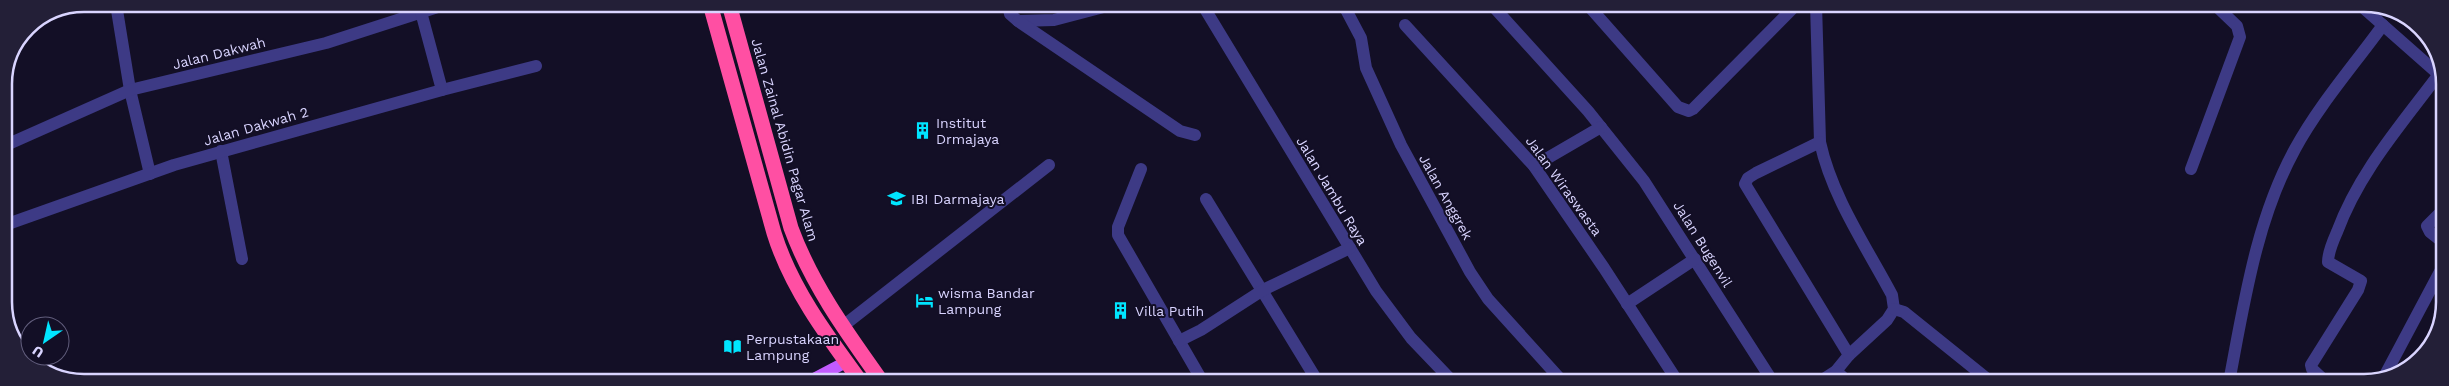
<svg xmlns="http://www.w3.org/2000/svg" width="2449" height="386" viewBox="0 0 2449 386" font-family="'Work Sans',sans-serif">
  <rect width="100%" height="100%" fill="#130f26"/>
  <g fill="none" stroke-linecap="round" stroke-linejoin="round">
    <g stroke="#3d3a85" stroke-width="12">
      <polyline points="116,4 130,90 150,174"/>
      <polyline points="1008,4 1010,14 1018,21 1054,20 1115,4"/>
      <polyline points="1202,4 1376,291 1411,338 1453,382"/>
      <polyline points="1343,4 1361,38 1366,68 1401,145 1470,272 1488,299 1563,382"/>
      <polyline points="1491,4 1588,111 1644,181 1773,382"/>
      <polyline points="1587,4 1678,107 1689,111 1693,109 1797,4"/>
      <path d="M 1816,4 L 1820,142 C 1832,197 1866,246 1892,295 L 1894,309 L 1887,320 L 1849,355 L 1836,371 L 1819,382"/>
      <polyline points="2359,4 2444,79"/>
      <polyline points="1018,21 1180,131 1195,135"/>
      <polyline points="1405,25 1534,166 1604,268 1678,382"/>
      <polyline points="442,90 536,66"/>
      <polyline points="1820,142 1756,173 1748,178 1745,184 1849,355"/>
      <polyline points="4,146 130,90 326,43 447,4"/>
      <polyline points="221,151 242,259"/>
      <polyline points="1534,166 1601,127"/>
      <polyline points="1141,169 1118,227 1118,235 1203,382"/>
      <polyline points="2191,169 2240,37 2237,26 2214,4"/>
      <polyline points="1206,199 1318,382"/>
      <polyline points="2444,209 2427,226 2430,232 2444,243"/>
      <polyline points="5,225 174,165 442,90 421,12"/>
      <polyline points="1627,304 1695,259"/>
      <polyline points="1894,309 1904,312 1991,382"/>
      <polyline points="843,326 1049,165"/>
      <polyline points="1179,341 1201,330 1263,290 1350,248"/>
      <polyline points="1836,371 1848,382"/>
      <polyline points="2385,375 2444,264"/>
      <path d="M 2229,382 C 2244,304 2256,220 2295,149 C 2319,105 2354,65 2383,25"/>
      <path d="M 2326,382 L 2312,369 L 2311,365 L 2358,290 L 2361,281 L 2328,262 C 2328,252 2333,241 2337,232 C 2359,172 2401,125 2439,74"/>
    </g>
    <polyline stroke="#c25bff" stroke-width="12" points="808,382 846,362"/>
    <g stroke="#ff4fa3" stroke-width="15">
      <path d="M 710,4 L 774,233 C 791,288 827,336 861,382"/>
      <path d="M 729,4 L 791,228 C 812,285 847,333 882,382"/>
    </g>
  </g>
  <defs>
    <symbol id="building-bare" viewBox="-9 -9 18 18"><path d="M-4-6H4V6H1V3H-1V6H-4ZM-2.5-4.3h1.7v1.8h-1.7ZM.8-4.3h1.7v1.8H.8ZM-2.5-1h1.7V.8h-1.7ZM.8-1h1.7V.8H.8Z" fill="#00e5ff" stroke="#130f26" stroke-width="2.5" paint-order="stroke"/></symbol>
    <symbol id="university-bare" viewBox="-9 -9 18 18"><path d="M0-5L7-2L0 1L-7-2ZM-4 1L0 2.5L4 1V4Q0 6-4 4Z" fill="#00e5ff" stroke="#130f26" stroke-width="2.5" paint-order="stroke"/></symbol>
    <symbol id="hotel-bare" viewBox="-9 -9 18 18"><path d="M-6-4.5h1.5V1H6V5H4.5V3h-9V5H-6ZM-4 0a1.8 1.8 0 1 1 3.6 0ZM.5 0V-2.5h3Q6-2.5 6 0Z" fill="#00e5ff" stroke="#130f26" stroke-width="2.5" paint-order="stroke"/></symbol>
    <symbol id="library-bare" viewBox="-9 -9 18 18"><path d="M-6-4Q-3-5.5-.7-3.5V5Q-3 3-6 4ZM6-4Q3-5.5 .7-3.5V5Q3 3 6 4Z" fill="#00e5ff" stroke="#130f26" stroke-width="2.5" paint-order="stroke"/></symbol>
  </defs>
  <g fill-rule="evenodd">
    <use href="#building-bare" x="910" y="118" width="25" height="25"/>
    <use href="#university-bare" x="884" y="186" width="25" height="25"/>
    <use href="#hotel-bare" x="912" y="288" width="25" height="25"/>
    <use href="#building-bare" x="1108" y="298" width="25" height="25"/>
    <use href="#library-bare" x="720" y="334" width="25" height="25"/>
  </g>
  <g text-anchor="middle" stroke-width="4" stroke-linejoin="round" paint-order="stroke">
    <g font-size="14" fill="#d9d4ff" stroke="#130f26">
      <text transform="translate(219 53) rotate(-14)" y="5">Jalan Dakwah</text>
      <text transform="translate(256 126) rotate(-16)" y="5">Jalan Dakwah 2</text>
      <text transform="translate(785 140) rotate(74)" y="5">Jalan Zainal Abidin Pagar Alam</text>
      <text transform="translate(1564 186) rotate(54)" y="5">Jalan Wiraswasta</text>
      <text transform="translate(1332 191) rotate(59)" y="5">Jalan Jambu Raya</text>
      <text transform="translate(1446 197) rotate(61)" y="5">Jalan Anggrek</text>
      <text transform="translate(1703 244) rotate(58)" y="5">Jalan Bugenvil</text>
    </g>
    <g font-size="14" fill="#d9d4ff" stroke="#130f26" text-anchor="start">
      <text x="936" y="128">Institut<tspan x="936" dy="16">Drmajaya</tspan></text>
      <text x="911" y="204">IBI Darmajaya</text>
      <text x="938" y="298">wisma Bandar<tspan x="938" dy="16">Lampung</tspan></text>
      <text x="1135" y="316">Villa Putih</text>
      <text x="746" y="344">Perpustakaan<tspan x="746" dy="16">Lampung</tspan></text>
    </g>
  </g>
  <path d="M0 0H2449V386H0ZM84 12H2364A72 72 0 0 1 2436 84V302A72 72 0 0 1 2364 374H84A72 72 0 0 1 12 302V84A72 72 0 0 1 84 12Z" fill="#231f37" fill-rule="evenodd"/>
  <path fill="none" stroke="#d9d4ff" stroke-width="2.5" d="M84 12H2364A72 72 0 0 1 2436 84V302A72 72 0 0 1 2364 374H84A72 72 0 0 1 12 302V84A72 72 0 0 1 84 12Z"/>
  <g transform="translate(45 341) rotate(214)"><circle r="24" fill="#130f26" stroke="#625e7d"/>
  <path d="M0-4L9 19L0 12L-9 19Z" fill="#00e5ff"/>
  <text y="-8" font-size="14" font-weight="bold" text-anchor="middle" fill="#d9d4ff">U</text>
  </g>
</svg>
